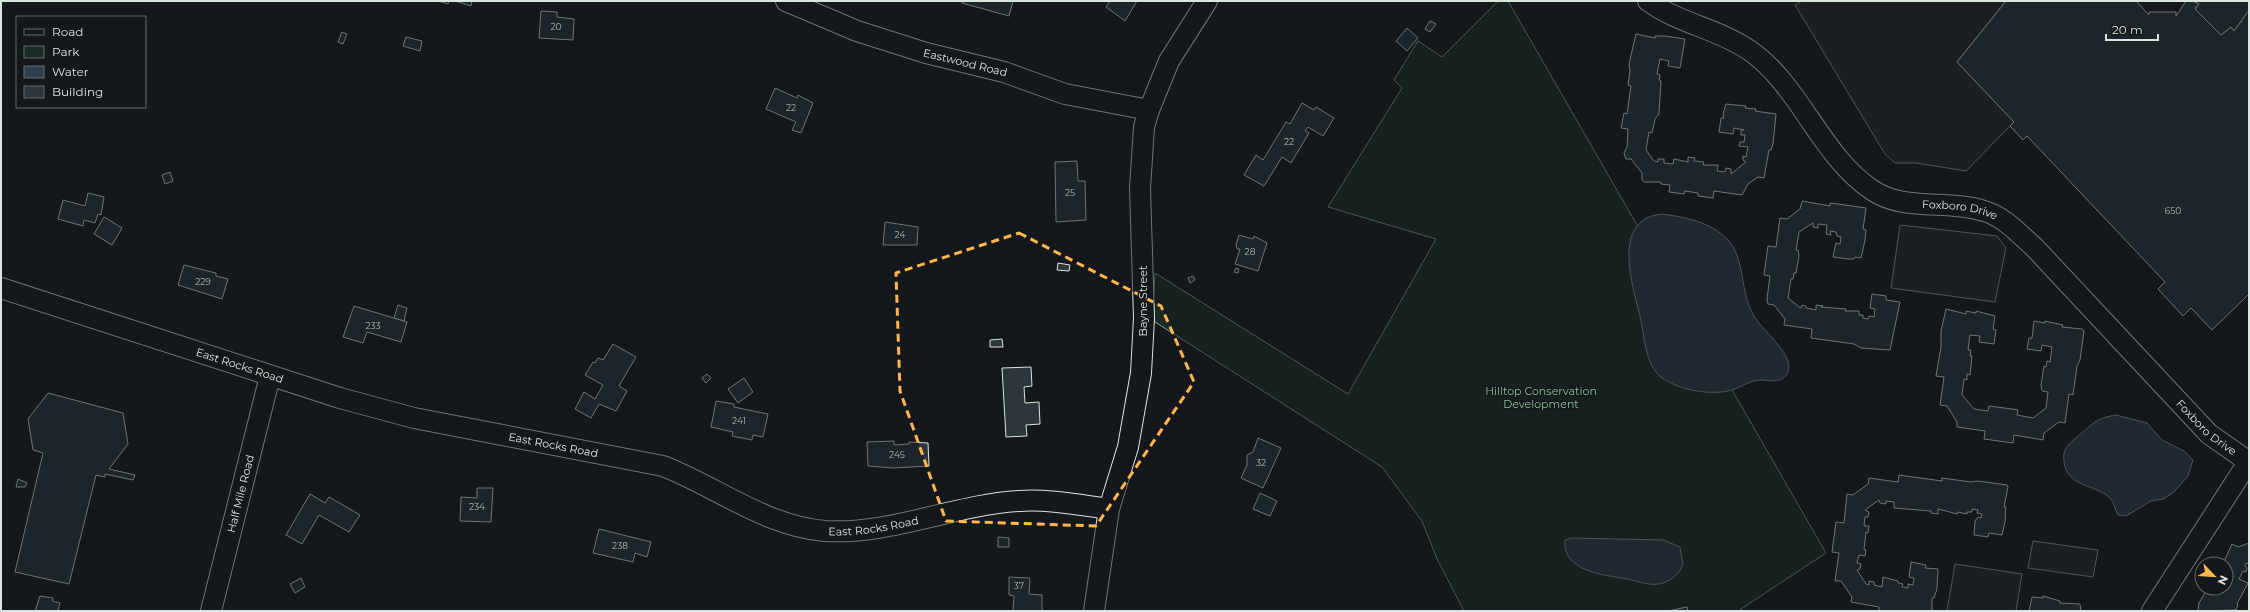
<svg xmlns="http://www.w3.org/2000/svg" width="2250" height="612" viewBox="0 0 2250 612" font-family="Montserrat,sans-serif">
  <rect width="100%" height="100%" fill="#14181c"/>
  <polygon fill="#1a2d24" stroke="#939e99" points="1498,1 1508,1 1826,553 1738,611 1464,611 1437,559 1422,521 1382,467 1152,320 1155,273 1348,394 1436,239 1328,207 1402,88 1394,80 1418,41 1442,57"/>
  <g fill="#24282b" stroke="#939e99">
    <polygon points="1802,1 2006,1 1957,62 2014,122 1966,171 1916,163 1895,163 1885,154 1795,5"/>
    <polygon points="1900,225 1997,236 2006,248 1995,302 1891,288"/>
    <polygon points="2033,541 2098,550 2093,577 2028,568"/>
    <polygon points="1955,564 2022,574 2016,611 1947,611"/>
  </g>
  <g fill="#2f3f4d" stroke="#939e99">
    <path d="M 1662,214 C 1685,217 1711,222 1728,240 C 1746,259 1739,295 1756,319 C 1764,332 1797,357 1787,374 C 1781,384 1769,380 1759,380 C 1748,381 1739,389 1728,391 C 1708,395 1678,390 1661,377 C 1645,363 1645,340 1641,321 C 1634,289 1609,219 1662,214 Z"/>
    <path d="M 2116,415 L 2147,423 L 2162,440 L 2184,451 L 2193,460 L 2188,476 L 2174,492 L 2163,499 L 2151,501 L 2126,516 L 2118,515 C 2115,510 2114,502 2110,498 C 2095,484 2067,487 2064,462 C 2062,449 2068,445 2077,437 C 2092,425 2095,418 2116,415 Z"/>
    <path d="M 1571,538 L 1663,540 L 1680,547 L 1683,564 C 1680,573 1672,580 1663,583 C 1651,587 1638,581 1627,579 C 1605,575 1562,572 1565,540 Z"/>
  </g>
  <g fill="#2c363c" stroke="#d8e6dc">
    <polygon points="438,1 449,1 448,4"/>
    <polygon points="455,1 472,1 471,6"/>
    <polygon points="962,1 1013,1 1009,16 962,3"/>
    <polygon points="1110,1 1137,1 1125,21 1106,7"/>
    <polygon points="2006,1 2136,1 2149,15 2149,12 2176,12 2176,16 2186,1 2193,1 2199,4 2195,9 2221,35 2231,27 2234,31 2249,10 2249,294 2212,330 2191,308 2183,316 2158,289 2165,282 2027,136 2023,140 2010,126 2014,122 1957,62"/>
    <polygon points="2193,1 2249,1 2249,10 2234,31 2231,27 2221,35 2195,9 2199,4"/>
    <polygon points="541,11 557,12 557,17 574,19 573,40 539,38"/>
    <polygon points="1430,21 1436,24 1430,32 1425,29"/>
    <polygon points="1407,28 1418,38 1407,51 1396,41"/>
    <polygon points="342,32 347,34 343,44 338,42"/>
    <polygon points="1636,34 1655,38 1655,36 1665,36 1685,39 1680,68 1668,66 1669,61 1660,59 1657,74 1660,75 1659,80 1661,81 1659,114 1655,119 1652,133 1649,132 1646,150 1654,161 1658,162 1658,159 1664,159 1664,163 1673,164 1674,159 1688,162 1688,157 1695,158 1694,161 1704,162 1703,165 1718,165 1717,171 1725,172 1726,168 1731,169 1731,174 1746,162 1743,160 1743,156 1746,157 1748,147 1739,146 1740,142 1744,142 1745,135 1741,135 1741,130 1744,130 1734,128 1733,134 1719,132 1721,118 1724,118 1723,114 1726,104 1746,106 1745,108 1756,109 1755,111 1776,114 1773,144 1771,150 1769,150 1764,178 1758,177 1748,184 1742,195 1714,191 1713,198 1698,196 1698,193 1685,191 1684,194 1669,192 1670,185 1661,184 1661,182 1644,182 1642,180 1642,173 1631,159 1626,159 1624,153 1627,147 1628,129 1621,128 1624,113 1627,114 1631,86 1628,85 1630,71 1629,64"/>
    <polygon points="406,37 422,41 420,51 403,46"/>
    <polygon points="775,88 797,98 798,95 813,103 801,133 792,130 796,122 766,109"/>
    <polygon points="1302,103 1314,110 1316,107 1334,118 1323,136 1308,127 1305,131 1309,133 1291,163 1282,157 1264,186 1244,175 1256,155 1263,160 1286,122 1290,124"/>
    <polygon points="1077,161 1078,181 1085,181 1086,220 1056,222 1055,162"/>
    <polygon points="170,172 173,181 165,184 162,175"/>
    <polygon points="88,193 104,197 101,215 98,214 95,223 84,220 83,226 58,219 63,200 85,206"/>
    <polygon points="1802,201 1830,206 1830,203 1838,204 1866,208 1863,229 1866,230 1865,240 1861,258 1855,257 1854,259 1848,259 1833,257 1836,243 1840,244 1841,237 1837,236 1836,232 1830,231 1831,235 1826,234 1827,225 1818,224 1818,228 1813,227 1813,223 1799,232 1796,250 1798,250 1799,256 1796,273 1794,273 1793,279 1791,279 1788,298 1799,307 1801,308 1802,305 1806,306 1806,308 1816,310 1816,305 1823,306 1821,307 1846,309 1845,311 1859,311 1859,315 1863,315 1863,318 1868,319 1869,316 1874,317 1875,309 1870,308 1872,294 1886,296 1886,300 1900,302 1890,350 1861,348 1854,344 1811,338 1812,329 1784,325 1785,319 1774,305 1768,304 1767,299 1770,276 1764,275 1768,246 1776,247 1780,218 1787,219 1800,209"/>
    <polygon points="104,217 122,228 112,245 94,234"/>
    <polygon points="885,222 918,227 917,245 883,245"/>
    <polygon points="1239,235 1253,239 1254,236 1267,243 1258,271 1235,264 1240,249 1237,249 1236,245"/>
    <polygon points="1058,263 1070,265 1069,271 1057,270"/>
    <polygon points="184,265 216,273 216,276 228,279 222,299 178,285"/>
    <polygon points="1236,268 1239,269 1238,273 1234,272"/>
    <polygon points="1193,276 1195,280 1190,283 1188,278"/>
    <polygon points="398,305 407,308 404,321 394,318"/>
    <polygon points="354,306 407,322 401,342 367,332 363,343 343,337"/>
    <polygon points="1946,309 1966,314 1966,311 1976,313 1976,311 1995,316 1993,329 1996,330 1994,344 1979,342 1980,336 1970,335 1968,350 1971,350 1970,356 1972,356 1970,375 1967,374 1967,380 1964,379 1962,395 1974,409 1988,411 1989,406 2012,409 2018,410 2017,415 2033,418 2046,408 2048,392 2042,391 2041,385 2044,366 2046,367 2047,361 2050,362 2052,347 2042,345 2041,351 2027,349 2029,338 2032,338 2034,321 2045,323 2045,321 2063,325 2062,327 2082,329 2084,331 2080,360 2077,366 2073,395 2069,394 2065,423 2059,422 2044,433 2043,440 2014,435 2013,443 1984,439 1985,431 1957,427 1957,422 1947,406 1940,405 1944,377 1936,376 1941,347 1941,331"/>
    <polygon points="1002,339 1003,347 990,347 990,340"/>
    <polygon points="613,344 636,357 619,386 627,391 616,411 599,404 591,418 575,409 584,392 595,399 603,385 585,375 593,362 595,363 598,358 603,360"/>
    <polygon points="1031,367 1032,386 1024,387 1025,403 1039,402 1040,424 1026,425 1027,436 1006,437 1002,368"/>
    <polygon points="707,374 711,378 706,383 702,378"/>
    <polygon points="744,378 753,392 738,403 728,389"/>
    <polygon points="48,393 123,413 128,444 109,469 135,475 133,480 105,474 105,477 96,475 69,584 15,572 43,453 33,450 28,419"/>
    <polygon points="716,401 734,404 734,407 768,414 763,437 753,435 752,440 732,436 733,432 711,427"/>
    <polygon points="1258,438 1281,448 1263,488 1241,478 1247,465 1247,455 1253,452"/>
    <polygon points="894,441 894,445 909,444 909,442 928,443 929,466 893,468 868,466 867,442"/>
    <polygon points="1899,475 1942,481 1942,478 1971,482 1978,481 2007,485 2008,487 2004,507 2006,507 2005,517 2006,517 2002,535 1989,533 1988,537 1974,535 1975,521 1978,517 1981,518 1982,514 1977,513 1978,510 1972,509 1972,512 1967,512 1967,514 1958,512 1957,514 1938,509 1938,514 1931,513 1931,511 1894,508 1894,502 1886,501 1886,504 1880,503 1879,500 1865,510 1869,512 1868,517 1865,517 1864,526 1869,526 1868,533 1866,532 1864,549 1866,550 1865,556 1859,555 1857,563 1861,564 1860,569 1857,570 1866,584 1869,585 1869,581 1874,582 1874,585 1882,587 1883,577 1898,581 1898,583 1903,584 1902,587 1908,588 1908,584 1913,585 1914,578 1909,577 1911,562 1926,565 1925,568 1938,569 1937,589 1934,598 1932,598 1932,611 1884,611 1879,610 1879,607 1851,602 1852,597 1841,581 1835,581 1839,553 1832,552 1836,522 1844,523 1847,494 1853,495 1868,484 1869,478 1898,482"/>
    <polygon points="18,479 27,483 25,487 16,487"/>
    <polygon points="477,488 493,488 491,522 460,521 461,497 477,498"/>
    <polygon points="1260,493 1277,501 1270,516 1253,509"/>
    <polygon points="310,494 325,503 329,497 360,515 349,532 319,515 302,544 286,535"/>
    <polygon points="599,529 651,542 647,557 635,553 633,562 593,553"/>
    <polygon points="998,537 1009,538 1009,547 998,547"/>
    <polygon points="2249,543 2249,563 2245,564 2245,566 2247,568 2246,572 2243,571 2239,579 2248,583 2237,604 2238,605 2236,610 2198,611 2199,603 2208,588 2226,588 2226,564 2223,564 2232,544 2238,547"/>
    <polygon points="1009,577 1030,578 1029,594 1042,595 1042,611 1013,611 1014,596 1009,595"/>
    <polygon points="301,578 305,587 295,593 290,584"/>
    <polygon points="40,596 53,598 52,601 60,603 58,610 61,611 35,611"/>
    <polygon points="2043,596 2060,601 2060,603 2080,604 2081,611 2029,611 2032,597 2043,598"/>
    <polygon points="1687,607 1688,611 1668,611"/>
  </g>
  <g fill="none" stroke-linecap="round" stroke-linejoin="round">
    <defs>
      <g id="minor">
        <path id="s1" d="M 786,1 L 857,31 L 926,53 L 1004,72 L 1065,94 L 1149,110"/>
        <path id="s2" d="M 1648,1 C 1678,23 1718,29 1749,50 C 1800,85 1820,155 1872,190 C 1904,212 1948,199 1984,211 C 2005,217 2020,235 2035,248 L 2209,434 L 2249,462"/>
        <path id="s3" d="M 1,288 L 340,398 L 414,418 L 663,466 C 717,487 765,526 825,531 C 891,535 953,505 1019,501 C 1049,499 1079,505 1109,509"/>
        <path id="s4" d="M 211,611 L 270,376"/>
        <polyline points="1094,611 1109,509 1128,447 1141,373 1144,318 1140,188 1144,127 1149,110 1169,61 1207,1"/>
        <polyline points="2152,611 2249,461"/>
      </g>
    </defs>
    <use href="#minor" stroke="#d8e6dc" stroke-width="22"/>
    <use href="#minor" stroke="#14181c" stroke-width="20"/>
  </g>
  <path d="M0 0H2250V612H0ZM 1019,233 L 1161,306 L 1194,382 L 1096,526 L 946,521 L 900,391 L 896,273 Z" fill="#14181c" fill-opacity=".55" fill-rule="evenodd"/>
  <path fill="none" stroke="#ffb74d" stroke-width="3" stroke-dasharray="8 5" stroke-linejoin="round" d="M 1019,233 L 1161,306 L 1194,382 L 1096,526 L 946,521 L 900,391 L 896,273 Z"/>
  <g text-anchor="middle" stroke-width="3" stroke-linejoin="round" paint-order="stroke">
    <g font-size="9" fill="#adbab4">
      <text x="556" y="30">20</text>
      <text x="791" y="111">22</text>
      <text x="1289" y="145">22</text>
      <text x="1070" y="196">25</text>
      <text x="2173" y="214">650</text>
      <text x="900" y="238">24</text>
      <text x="1250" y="255">28</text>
      <text x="203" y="285">229</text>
      <text x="373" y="329">233</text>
      <text x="739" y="424">241</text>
      <text x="897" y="458">245</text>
      <text x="1261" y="466">32</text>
      <text x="477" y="510">234</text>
      <text x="620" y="549">238</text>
      <text x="1019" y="589">37</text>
    </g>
    <g font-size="11" fill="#d8e6dc" stroke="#14181c">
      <text dy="4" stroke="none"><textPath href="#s1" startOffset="190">Eastwood Road</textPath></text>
      <text dy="4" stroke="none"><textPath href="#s2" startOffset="391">Foxboro Drive</textPath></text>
      <text transform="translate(1143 301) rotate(-90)" y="4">Bayne Street</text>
      <text dy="4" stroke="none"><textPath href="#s3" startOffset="251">East Rocks Road</textPath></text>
      <text dy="4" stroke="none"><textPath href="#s2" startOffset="727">Foxboro Drive</textPath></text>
      <text dy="4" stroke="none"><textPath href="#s3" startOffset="575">East Rocks Road</textPath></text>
      <text dy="4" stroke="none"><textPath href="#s4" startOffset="121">Half Mile Road</textPath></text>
      <text dy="4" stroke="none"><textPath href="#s3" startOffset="911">East Rocks Road</textPath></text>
    </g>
    <g font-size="11" fill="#8ac095" stroke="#14181c">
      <text x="1541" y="395">Hilltop Conservation<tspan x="1541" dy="13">Development</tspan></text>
    </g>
  </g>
  <rect width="2250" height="612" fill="none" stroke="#d8e6dc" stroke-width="4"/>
  <rect x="16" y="16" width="130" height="92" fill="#14181c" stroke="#626a69"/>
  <rect x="24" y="29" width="20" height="6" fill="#14181c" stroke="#626a69"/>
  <text x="52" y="36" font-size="12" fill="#d8e6dc">Road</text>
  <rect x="24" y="46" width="20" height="12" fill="#1a2d24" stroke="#626a69"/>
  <text x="52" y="56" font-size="12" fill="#d8e6dc">Park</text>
  <rect x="24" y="66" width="20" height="12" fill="#2f3f4d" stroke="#626a69"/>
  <text x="52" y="76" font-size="12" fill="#d8e6dc">Water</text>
  <rect x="24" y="86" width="20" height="12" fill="#2c363c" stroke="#626a69"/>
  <text x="52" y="96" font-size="12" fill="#d8e6dc">Building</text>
  <g transform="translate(2214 576) rotate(115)"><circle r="19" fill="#14181c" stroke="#626a69"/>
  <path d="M0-3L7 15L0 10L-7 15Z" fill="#ffb74d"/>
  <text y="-6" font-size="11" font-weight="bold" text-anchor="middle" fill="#d8e6dc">N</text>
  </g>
  <path d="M2106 34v6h52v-6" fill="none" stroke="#d8e6dc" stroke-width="2"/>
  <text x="2112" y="34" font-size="12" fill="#d8e6dc" stroke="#14181c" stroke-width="3" paint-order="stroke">20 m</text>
</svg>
